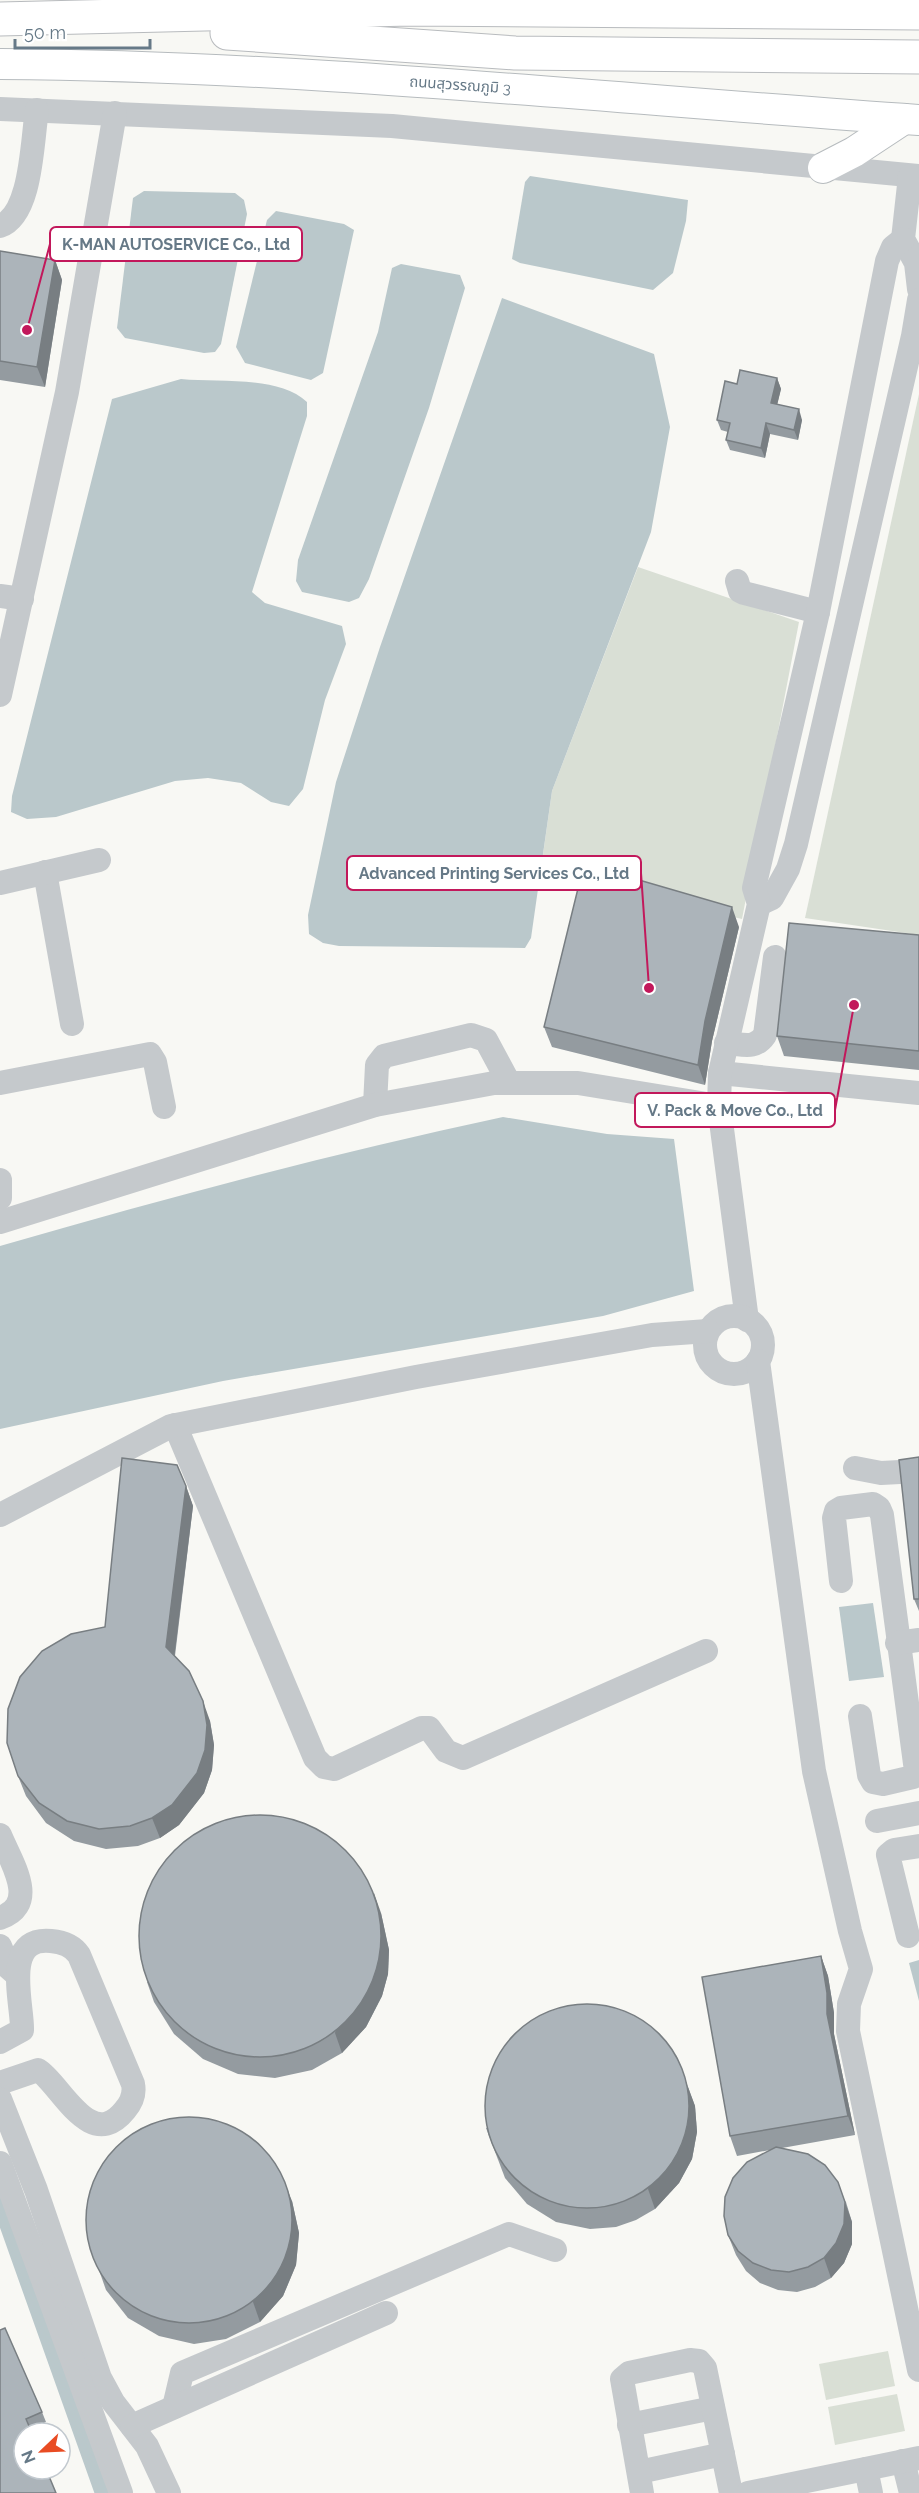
<svg xmlns="http://www.w3.org/2000/svg" width="919" height="2493" viewBox="0 0 919 2493" font-family="Raleway,'Noto Sans Thai',sans-serif">
  <rect width="100%" height="100%" fill="#f8f8f4"/>
  <g fill="#d9dfd5">
    <polygon points="919,394 919,935 805,918"/>
    <polygon points="638,567 799,622 742,919 591,884 540,876 552,791"/>
    <polygon points="888,2351 895,2386 826,2400 819,2364"/>
    <polygon points="897,2394 905,2431 835,2445 828,2407"/>
  </g>
  <g fill="#bac8cb">
    <polygon points="530,176 688,200 686,221 673,273 653,290 520,263 512,259 525,182"/>
    <polygon points="144,191 235,193 244,200 247,214 221,344 215,352 204,353 125,338 117,328 133,198"/>
    <polygon points="276,211 344,224 354,230 323,373 311,380 245,363 236,347 267,220"/>
    <polygon points="401,264 460,275 465,288 429,408 369,579 359,598 349,602 302,592 296,581 298,560 378,332 392,268"/>
    <polygon points="502,298 654,354 670,427 651,532 552,791 531,938 525,948 339,946 323,943 309,934 308,915 336,782 380,647"/>
    <path d="M 181,379 C 219,383 278,375 307,402 L 307,416 L 252,592 L 265,603 L 342,626 L 346,644 L 325,700 L 303,789 L 289,806 L 271,802 L 241,783 L 208,778 L 175,781 L 56,817 L 27,819 L 11,812 L 12,796 L 112,399 Z"/>
    <path d="M 503,1117 L 607,1134 L 674,1139 L 694,1291 L 603,1316 L 223,1381 L 0,1429 L 0,1246 C 167,1198 333,1153 503,1117 Z"/>
    <polygon points="873,1603 884,1677 849,1681 839,1607"/>
    <polygon points="919,1960 919,2001 909,1963"/>
  </g>
  <g fill="none" stroke-linecap="round" stroke-linejoin="round">
    <polyline stroke="#bac8cb" stroke-width="20" points="0,2198 105,2493"/>
    <defs>
      <g id="major">
        <path d="M 0,64 C 307,66 613,99 919,120"/>
        <polyline points="823,168 854,152 904,119"/>
      </g>
      <g id="highway">
        <polyline points="0,19 410,9 919,13"/>
        <polyline points="227,33 515,53 919,57"/>
      </g>
    </defs>
    <use href="#major" stroke="#b6bbbe" stroke-width="32"/>
    <use href="#highway" stroke="#b8bbbe" stroke-width="35"/>
    <g stroke="#c5c9cc" stroke-width="24">
      <polyline points="0,109 392,126 919,176"/>
      <polyline points="910,176 903,239 916,263 919,289"/>
      <path d="M 0,226 C 32,215 32,140 37,110"/>
      <polyline points="737,581 740,591 744,593 818,612"/>
      <polyline points="0,596 22,599"/>
      <polyline points="0,695 67,392 115,113"/>
      <polyline points="45,872 72,1024"/>
      <polyline points="0,883 99,860"/>
      <polyline points="759,904 772,898 788,869 796,844 913,336 919,300"/>
      <path d="M 726,1043 C 743,1044 755,1050 765,1035 L 775,957"/>
      <polyline points="720,1073 919,1093"/>
      <polyline points="0,1083 150,1054 155,1062 164,1107"/>
      <polyline points="375,1105 377,1065 384,1056 471,1035 486,1040 508,1081"/>
      <polyline points="719,1106 747,1320"/>
      <polyline points="0,1180 0,1198"/>
      <polyline points="0,1222 375,1105 494,1083 578,1083 719,1106 720,1073 759,904 754,888 818,612 887,261 893,247 903,239"/>
      <circle cx="734" cy="1345" r="29"/>
      <polyline points="758,1361 814,1771 850,1931 861,1969 849,2004 848,2031 919,2370"/>
      <polyline points="175,1425 315,1758 324,1767 334,1769 422,1728 429,1728 446,1751 463,1758 706,1651"/>
      <polyline points="855,1468 881,1473 919,1471"/>
      <polyline points="0,1515 171,1426 416,1377 652,1335 708,1331"/>
      <polyline points="841,1581 834,1518 836,1511 841,1508 873,1504 879,1508 882,1515 916,1771 913,1777 883,1784 873,1782 869,1775 860,1716"/>
      <polyline points="897,1643 919,1640"/>
      <polyline points="877,1821 919,1813"/>
      <path d="M 0,1835 C 11,1862 40,1904 0,1918"/>
      <polyline points="908,1936 888,1855 894,1850 919,1846"/>
      <polyline points="0,1946 9,1968 17,1975"/>
      <path d="M 0,2042 L 22,2030 C 23,2005 1,1936 51,1941 C 62,1942 73,1946 79,1955 L 133,2084 C 135,2094 132,2102 125,2110 C 90,2154 60,2083 38,2070 L 0,2083"/>
      <polyline points="0,2099 36,2190 100,2378 113,2402 147,2446 169,2493"/>
      <polyline points="0,2163 121,2493"/>
      <polyline points="174,2407 182,2373 509,2234 555,2250"/>
      <polyline points="629,2425 713,2408"/>
      <polyline points="132,2426 386,2313"/>
      <polyline points="903,2461 911,2493"/>
      <polyline points="866,2469 871,2493"/>
      <polyline points="639,2472 723,2454"/>
      <polyline points="642,2493 622,2379 629,2373 690,2360 699,2361 705,2368 731,2493"/>
      <polyline points="748,2493 919,2458"/>
    </g>
    <use href="#major" stroke="#fff" stroke-width="30"/>
    <use href="#highway" stroke="#fff" stroke-width="33"/>
  </g>
  <g fill="#949ba0">
    <polygon points="0,251 55,260 62,280 45,387 0,380"/>
    <polygon points="777,378 781,389 777,404 802,420 798,440 770,434 765,458 730,450 726,440 728,432 721,430 717,420 737,384"/>
    <polygon points="739,927 712,1041 705,1085 552,1047 544,1027"/>
    <polygon points="919,935 919,1070 784,1056 777,1036"/>
    <polygon points="919,1457 919,1611 914,1599"/>
    <polygon points="186,1486 193,1506 175,1656 210,1721 214,1745 212,1770 204,1793 179,1825 160,1838 138,1846 106,1849 74,1841 46,1823 26,1796 18,1776"/>
    <polygon points="381,1913 389,1950 388,1974 382,1996 366,2027 342,2053 312,2070 275,2078 238,2074 203,2059 174,2034 154,2002 147,1982"/>
    <polygon points="821,1956 828,1976 834,2013 834,2034 855,2135 782,2148 846,2202 852,2222 852,2244 844,2263 831,2278 815,2287 797,2292 778,2290 760,2283 746,2271 736,2255 728,2235 770,2150 737,2156 730,2136"/>
    <polygon points="676,2055 695,2106 697,2132 692,2159 679,2183 655,2209 636,2220 616,2227 590,2229 556,2222 527,2204 505,2178 486,2128"/>
    <polygon points="292,2201 299,2233 296,2265 283,2296 260,2322 226,2339 194,2344 159,2336 128,2318 106,2290 87,2236"/>
    <polygon points="0,2330 42,2412 46,2422 30,2429 0,2493"/>
  </g>
  <g fill="#787e82">
    <polygon points="55,260 62,280 45,387 37,367"/>
    <polygon points="777,378 781,389 775,414 771,403"/>
    <polygon points="799,409 802,420 798,440 794,430"/>
    <polygon points="766,423 770,434 765,458 761,448"/>
    <polygon points="732,907 739,927 712,1041 705,1085 698,1065 705,1021"/>
    <polygon points="186,1486 193,1506 173,1667 166,1647"/>
    <polygon points="203,1701 210,1721 214,1745 212,1770 204,1793 179,1825 160,1838 152,1818"/>
    <polygon points="374,1893 381,1913 389,1950 388,1974 382,1996 366,2027 342,2053 335,2033"/>
    <polygon points="821,1956 828,1976 834,2013 834,2034 855,2135 848,2116 827,2014"/>
    <polygon points="688,2087 695,2106 697,2132 692,2159 679,2183 655,2209 648,2189"/>
    <polygon points="284,2181 292,2201 299,2233 296,2265 283,2296 260,2322 253,2302"/>
    <polygon points="838,2182 852,2222 852,2244 844,2263 831,2278 824,2258"/>
  </g>
  <g fill="#acb4ba" stroke="#787e82" stroke-width="1.5">
    <polygon points="0,251 55,260 37,367 0,361"/>
    <polygon points="740,370 777,378 771,403 799,409 794,430 766,423 761,448 726,440 730,423 717,420 725,381 737,384"/>
    <polygon points="584,864 732,907 705,1021 698,1065 544,1027"/>
    <polygon points="789,923 919,935 919,1051 777,1036"/>
    <polygon points="919,1457 919,1599 914,1599 899,1460"/>
    <polygon points="122,1458 177,1465 186,1486 166,1647 189,1671 203,1701 207,1725 205,1750 197,1773 172,1805 152,1818 130,1826 99,1829 67,1821 39,1803 18,1776 7,1743 8,1709 20,1677 42,1651 71,1634 105,1627"/>
    <circle cx="260" cy="1936" r="121"/>
    <polygon points="821,1956 827,1993 827,2014 848,2116 730,2136 702,1977"/>
    <circle cx="587" cy="2106" r="102"/>
    <circle cx="189" cy="2220" r="103"/>
    <polygon points="776,2147 808,2154 825,2165 838,2182 845,2202 844,2224 836,2243 824,2258 808,2267 789,2272 771,2270 753,2263 738,2251 728,2235 724,2216 725,2197 733,2178 747,2162"/>
    <polygon points="5,2328 42,2412 26,2419 32,2433 24,2433 24,2469 46,2469 56,2493 0,2493 0,2330"/>
  </g>
  <g text-anchor="middle" stroke-width="6" stroke-linejoin="round" paint-order="stroke">
    <g font-size="15" fill="#667987" stroke="#fff">
      <text transform="translate(460 85) rotate(4)" y="5">ถนนสุวรรณภูมิ 3</text>
    </g>
  </g>
  <path fill="none" stroke="#c2185b" stroke-width="2" d="M27 330L50 244M649 988L641 873M854 1005L835 1110"/>
  <g fill="#c2185b" stroke="#fff" stroke-width="2">
    <circle cx="27" cy="330" r="6"/>
    <circle cx="649" cy="988" r="6"/>
    <circle cx="854" cy="1005" r="6"/>
  </g>
  <g fill="#fff" stroke="#c2185b" stroke-width="2">
    <rect x="50" y="227" width="252" height="34" rx="6"/>
    <rect x="347" y="856" width="294" height="34" rx="6"/>
    <rect x="635" y="1093" width="200" height="34" rx="6"/>
  </g>
  <g font-size="16" text-anchor="middle" font-weight="bold" fill="#667987">
    <text x="176" y="250">K-MAN AUTOSERVICE Co., Ltd</text>
    <text x="494" y="879">Advanced Printing Services Co., Ltd</text>
    <text x="735" y="1116">V. Pack &amp; Move Co., Ltd</text>
  </g>
  <g transform="translate(42 2451) rotate(247)"><circle r="28" fill="#ffffff" stroke="#c2c9cf" stroke-width="1.5"/>
  <path d="M0-4.5L10 22L0 15L-10 22Z" fill="#e94c23"/>
  <text y="-9" font-size="16" font-weight="bold" text-anchor="middle" fill="#667987">N</text>
  </g>
  <path d="M15 39v9h135v-9" fill="none" stroke="#667987" stroke-width="3"/>
  <text x="24" y="39" font-size="18" fill="#667987" stroke="#ffffff" stroke-width="4.5" paint-order="stroke">50 m</text>
</svg>
